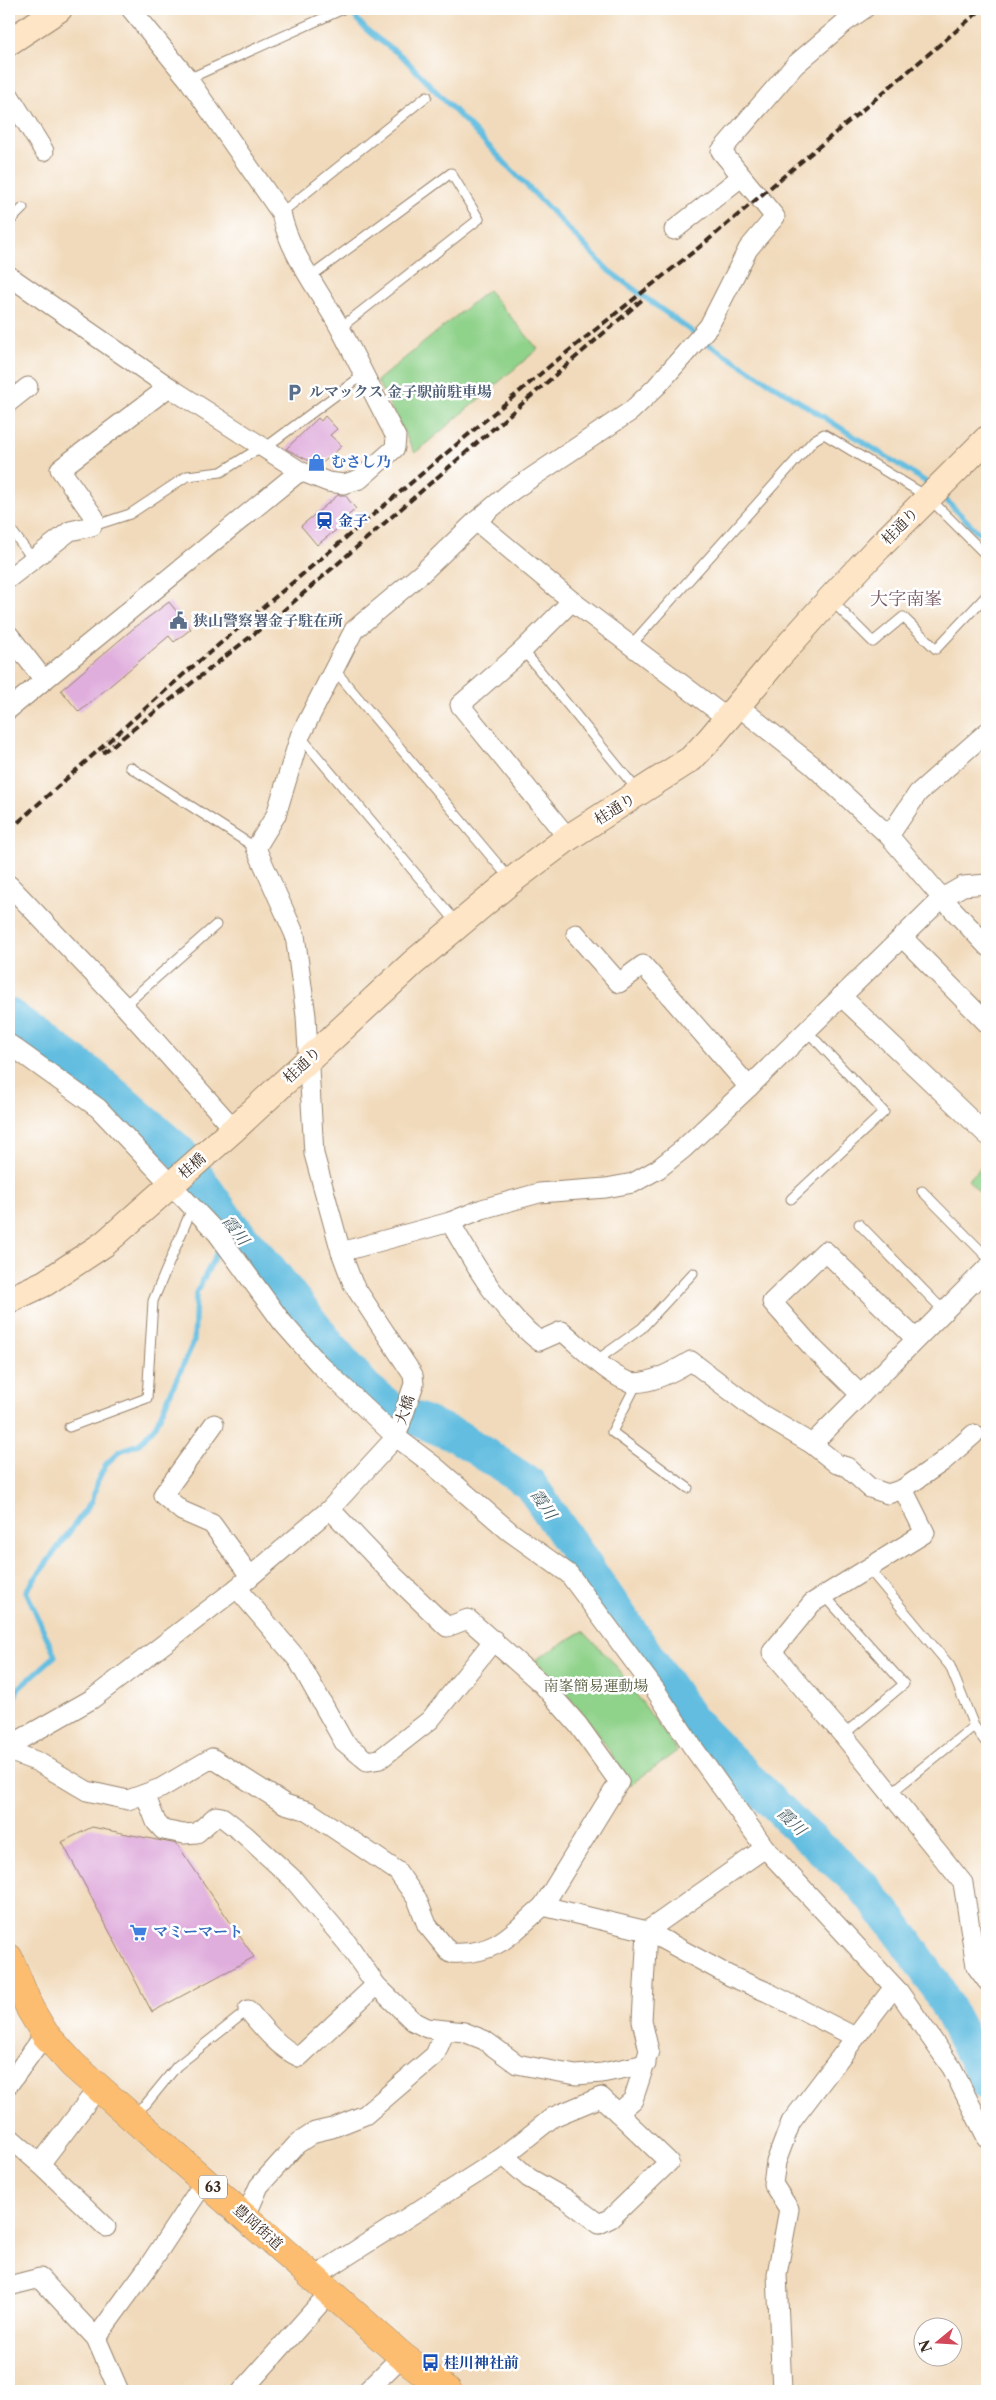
<svg xmlns="http://www.w3.org/2000/svg" width="996" height="2400" viewBox="0 0 996 2400" font-family="'Libre Caslon Text','Noto Serif JP',serif">
  <rect width="100%" height="100%" fill="#fff"/>
  <filter id="ink" filterUnits="userSpaceOnUse"><feTurbulence type="fractalNoise" baseFrequency=".02" numOctaves="2"/><feDisplacementMap in="SourceGraphic" scale="10" xChannelSelector="R" yChannelSelector="G"/><feConvolveMatrix kernelMatrix="1 2 1 2 8 2 1 2 1" color-interpolation-filters="sRGB"/></filter>
  <filter id="wash" filterUnits="userSpaceOnUse"><feTurbulence type="fractalNoise" baseFrequency=".0096" numOctaves="4" result="noise"/><feDisplacementMap in="SourceGraphic" scale="20" xChannelSelector="R" yChannelSelector="G"/><feGaussianBlur stdDeviation="1.12" result="paint"/><feColorMatrix in="noise" values="0 0 0 0 0 0 0 0 0 0 0 0 0 0 0 0 0 1.4 0 .05"/><feComposite in="paint" operator="in"/></filter>
  <g filter="url(#wash)">
    <rect width="100%" height="100%" fill="#f1dabb"/>
    <g fill="#8fd28a" stroke="#657e54">
      <polygon points="488,290 538,349 415,453 377,381"/>
      <polygon points="987,1162 987,1200 968,1180"/>
      <path d="M 583,1631 L 613,1662 L 677,1751 L 630,1785 C 605,1739 572,1697 535,1660 Z"/>
    </g>
    <g fill="none" stroke-linecap="round" stroke-linejoin="round">
      <g stroke="#62bde0" stroke-width="5.5">
        <path d="M 351,9 C 360,30 385,43 403,57 L 609,271 L 710,345 L 931,485"/>
        <polyline points="941,495 987,541"/>
        <polyline points="225,1236 231,1225"/>
        <polyline points="9,1712 18,1689 55,1656 26,1591 92,1501 97,1482 106,1464 120,1451 139,1444 156,1425 194,1341 196,1293 221,1245"/>
      </g>
      <polyline stroke="#62bde0" stroke-width="34" points="9,1015 91,1074 180,1152 231,1225 269,1268 329,1345 366,1388 392,1409 457,1436 530,1484 692,1721 798,1828 862,1885 899,1931 937,1987 987,2084"/>
    </g>
    <g id="blocks">
      <g fill="#e0aedd">
        <polygon points="325,416 337,429 330,435 342,446 319,466 286,449 318,418 321,421"/>
        <polygon points="338,495 345,495 356,509 339,523 341,526 317,545 301,526"/>
        <polygon points="169,602 191,629 174,642 169,636 79,712 61,690 134,628"/>
        <polygon points="92,1827 177,1844 254,1957 152,2012 62,1842"/>
      </g>
    </g>
  </g>
  <g filter="url(#ink)">
    <use href="#blocks" fill-opacity="0" stroke="#96826c" stroke-width="1"/>
    <g fill="none" stroke-linecap="round" stroke-linejoin="round">
      <defs>
        <g id="lane">
          <polyline points="188,79 341,10"/>
          <polyline points="281,213 427,96"/>
          <polyline points="9,222 23,208"/>
          <polyline points="310,277 451,173 479,219 340,328"/>
          <polyline points="93,526 130,514 187,476 221,472 250,454 266,447 363,375"/>
          <polyline points="9,527 32,558"/>
          <polyline points="832,601 873,642 903,617 936,649 987,595"/>
          <polyline points="631,645 814,440 824,434 928,497 987,556"/>
          <polyline points="523,650 638,791"/>
          <polyline points="333,668 510,879"/>
          <polyline points="300,736 458,924"/>
          <polyline points="130,767 256,848"/>
          <polyline points="124,1006 216,925"/>
          <polyline points="922,1191 987,1257"/>
          <polyline points="791,1199 884,1112 806,1030"/>
          <polyline points="859,1224 944,1311"/>
          <polyline points="597,1360 642,1328 693,1273"/>
          <polyline points="638,1381 612,1432 688,1488"/>
          <polyline points="69,1427 147,1398 153,1301 193,1206"/>
          <polyline points="869,1569 950,1666 974,1726"/>
          <polyline points="825,1596 904,1684 843,1735"/>
          <polyline points="891,1793 974,1726 987,1744"/>
          <polyline points="133,2113 146,2104 177,2066 248,2010"/>
        </g>
        <g id="street">
          <polyline points="9,95 44,151"/>
          <polyline points="674,230 741,177"/>
          <path d="M 9,276 L 169,387 L 300,471 L 328,482 L 344,484 L 360,479 L 395,448 L 396,437 C 377,401 359,364 340,328 C 320,291 290,255 281,213 L 188,79 L 131,9"/>
          <polyline points="9,402 28,387"/>
          <polyline points="476,521 572,601 728,719"/>
          <polyline points="9,578 70,531 92,526 94,517 60,469 169,387"/>
          <polyline points="9,635 44,680"/>
          <polyline points="738,706 812,765 889,836 942,898 987,946"/>
          <polyline points="9,709 300,471"/>
          <polyline points="889,836 918,793 987,732"/>
          <polyline points="568,838 460,705 523,650 572,601"/>
          <polyline points="9,885 124,1006 234,1129"/>
          <polyline points="576,934 619,983 643,965 749,1087"/>
          <polyline points="902,937 987,1023"/>
          <polyline points="841,996 987,1135"/>
          <polyline points="9,1044 98,1108 217,1233 282,1322 319,1364 396,1437 433,1465 509,1531 569,1574 656,1691 692,1746 765,1848 899,1992 952,2068 987,2138"/>
          <path d="M 450,1222 C 474,1264 500,1310 539,1341 L 562,1331 C 578,1344 610,1377 630,1382 C 648,1386 676,1370 691,1361 L 761,1414 L 812,1444 L 837,1464 L 847,1467 L 870,1488 L 888,1494 L 903,1489 L 925,1533 L 812,1603 L 772,1652 L 843,1735 L 963,1883 L 976,1966 L 987,1981"/>
          <polyline points="341,1252 450,1222 482,1209 539,1193 606,1188 633,1183 658,1169 683,1149 749,1087 942,898 963,886 987,884"/>
          <polyline points="861,1395 812,1347 772,1302 825,1251 916,1339"/>
          <polyline points="214,1424 163,1495 182,1511 212,1524 250,1576"/>
          <polyline points="812,1444 987,1268"/>
          <polyline points="903,1489 942,1462 974,1434"/>
          <polyline points="330,1509 392,1574 447,1627 468,1619 542,1684 578,1725 619,1782 543,1906"/>
          <polyline points="237,1588 298,1660 344,1742 367,1761 380,1759 430,1720 494,1640"/>
          <polyline points="9,1746 92,1699 237,1588 330,1509 396,1437 414,1384 413,1375 353,1284 341,1252 314,1154 306,1016 295,935 256,848 276,815 300,736 354,630 422,573 476,521 513,490 631,411 657,386 709,326 748,249 775,217 721,151 795,65 844,23 864,9"/>
          <path d="M 9,1751 L 38,1762 L 87,1791 L 128,1800 L 161,1788 L 212,1758 L 285,1804 L 308,1811 L 397,1871 L 417,1899 L 427,1925 L 450,1953 C 496,1956 511,1934 543,1906 L 647,1931 L 642,2021 L 649,2051 L 633,2100 L 618,2113 L 601,2097 L 553,2117 L 504,2156 L 314,2277"/>
          <polyline points="145,1794 156,1822 163,1830 184,1834 197,1833 216,1816 222,1817 245,1835 293,1879 347,1943 376,1985 413,2021 427,2028 464,2032 484,2040 517,2064 537,2068 576,2075 602,2073 646,2064"/>
          <polyline points="765,1848 647,1931 730,1976 767,1992 855,2037"/>
          <path d="M 248,2010 C 263,2028 278,2047 299,2057 L 376,1985"/>
          <polyline points="9,2084 45,2034"/>
          <polyline points="9,2137 40,2164 98,2088"/>
          <polyline points="504,2156 529,2178 566,2199 599,2224 611,2218 669,2162 618,2113"/>
          <polyline points="40,2164 106,2227"/>
          <polyline points="246,2216 259,2186 297,2144 315,2132 332,2128 365,2115 435,2055 445,2031"/>
          <polyline points="9,2286 40,2278 96,2338 119,2391"/>
          <polyline points="96,2338 148,2267 205,2181"/>
          <polyline points="242,2391 331,2291"/>
          <polyline points="367,2391 402,2356"/>
          <polyline points="782,2391 777,2274 789,2209 773,2184 776,2162 791,2122 894,1987"/>
        </g>
        <g id="secondary">
          <polyline points="9,42 59,9"/>
          <polyline points="9,1300 45,1283 104,1244 234,1129 413,963 511,881 568,838 691,759 709,740 779,656 830,599 879,547 987,439"/>
        </g>
        <polyline id="primary" points="9,1958 30,2009 45,2034 73,2065 402,2356 448,2391"/>
      </defs>
      <use href="#lane" stroke="#96826c" stroke-width="11"/>
      <use href="#street" stroke="#96826c" stroke-width="21"/>
      <use href="#secondary" stroke="#96826c" stroke-width="28"/>
      <use href="#primary" stroke="#96826c" stroke-width="29"/>
      <use href="#lane" stroke="#fff" stroke-width="9"/>
      <use href="#street" stroke="#fff" stroke-width="19"/>
      <use href="#secondary" stroke="#fee5c5" stroke-width="26"/>
      <use href="#primary" stroke="#fcbd6f" stroke-width="28"/>
      <g stroke="#3b2a1e" stroke-width="4" stroke-dasharray="8 4" stroke-linecap="butt">
        <polyline points="103,753 283,611 643,299"/>
        <polyline points="27,814 184,674 551,365 707,241 982,9"/>
        <polyline points="9,830 31,811"/>
      </g>
    </g>
  </g>
  <defs>
    <symbol id="parking-bare" viewBox="-9 -9 18 18"><path d="M-3.5-5.5H1a3.5 3.5 0 0 1 0 7H-1V5.5H-3.5ZM-1-3.4V-.6H.8a1.4 1.4 0 0 0 0-2.8Z" fill="#5c6f8a" stroke="#fff" stroke-width="2.5" paint-order="stroke"/></symbol>
    <symbol id="shop-bare" viewBox="-9 -9 18 18"><path d="M-5-2.5h2.3a2.7 3.5 0 0 1 5.4 0H5L5.5 6h-11ZM-1.5-2.5h3a1.5 2.3 0 0 0-3 0Z" fill="#3f7fe0" stroke="#fff" stroke-width="2.5" paint-order="stroke"/></symbol>
    <symbol id="station-bare" viewBox="-9 -9 18 18"><path d="M-3-6H3Q5-6 5-4V2Q5 4 3 4L4.5 6H3L1.5 4h-3L-3 6H-4.5L-3 4Q-5 4-5 2V-4Q-5-6-3-6ZM-3.5-4v3h7v-3ZM-3.5 1v1.5H-2V1ZM2 1v1.5H3.5V1Z" fill="#1a4fb4" stroke="#fff" stroke-width="2.5" paint-order="stroke"/></symbol>
    <symbol id="civic-bare" viewBox="-9 -9 18 18"><path d="M-.6-6.5H3V-4.5H.6V-3L4-1V1h2V6H-6V1h2V-1L-.6-3ZM-1.2 2.5V6h2.4V2.5Z" fill="#5c6f8a" stroke="#fff" stroke-width="2.5" paint-order="stroke"/></symbol>
    <symbol id="supermarket-bare" viewBox="-9 -9 18 18"><path d="M-6-5.5h2.5l.6 2H6L4.5 2H-2.5L-4.4-4H-6ZM-1.5 3.2a1.3 1.3 0 1 0 .1 0ZM3 3.2a1.3 1.3 0 1 0 .1 0Z" fill="#3f7fe0" stroke="#fff" stroke-width="2.5" paint-order="stroke"/></symbol>
    <symbol id="bus-bare" viewBox="-9 -9 18 18"><path d="M-5-6H5V4H4V6H2V4H-2V6H-4V4H-5ZM-3.5-4V0h7V-4ZM-3.5 1.2v1.5H-2V1.2ZM2 1.2v1.5H3.5V1.2Z" fill="#1a4fb4" stroke="#fff" stroke-width="2.5" paint-order="stroke"/></symbol>
  </defs>
  <g fill-rule="evenodd">
    <use href="#parking-bare" x="282" y="380" width="25" height="25"/>
    <use href="#shop-bare" x="304" y="450" width="25" height="25"/>
    <use href="#station-bare" x="312" y="508" width="25" height="25"/>
    <use href="#civic-bare" x="166" y="608" width="25" height="25"/>
    <use href="#supermarket-bare" x="126" y="1920" width="25" height="25"/>
    <use href="#bus-bare" x="418" y="2350" width="25" height="25"/>
  </g>
  <g text-anchor="middle" stroke-width="5" stroke-linejoin="round" paint-order="stroke">
    <rect fill="#fff" stroke="#766a62" stroke-width="1" x="199" y="2175.5" width="28" height="23" rx="4"/>
    <g font-size="14" font-weight="bold" fill="#3b2a1e">
      <text x="213" y="2192">63</text>
    </g>
    <g font-size="15" font-weight="bold" fill="#4e5e75" stroke="#fff" text-anchor="start">
      <text x="309" y="397">ルマックス 金子駅前駐車場</text>
      <text x="193" y="626">狭山警察署金子駐在所</text>
    </g>
    <g font-size="15" font-weight="bold" fill="#366cbe" stroke="#fff" text-anchor="start">
      <text x="331" y="467">むさし乃</text>
      <text x="153" y="1937">マミーマート</text>
    </g>
    <g font-size="15" font-weight="bold" fill="#164399" stroke="#fff" text-anchor="start">
      <text x="338" y="526">金子</text>
      <text x="444" y="2368">桂川神社前</text>
    </g>
    <g font-size="15" fill="#3b2a1e" stroke="#fff">
      <text transform="translate(900 526) rotate(-45)" y="5">桂通り</text>
      <text transform="translate(615 809) rotate(-32)" y="5">桂通り</text>
      <text transform="translate(302 1065) rotate(-43)" y="5">桂通り</text>
      <text transform="translate(192 1166) rotate(-41)" y="5">桂橋</text>
      <text transform="translate(405 1410) rotate(-72)" y="5">大橋</text>
      <text transform="translate(258 2227) rotate(42)" y="5">豊岡街道</text>
    </g>
    <g font-size="15" fill="#545c3e" stroke="#fff">
      <text x="596" y="1691">南峯簡易運動場</text>
    </g>
    <g font-size="16" font-style="italic" fill="#495d62" stroke="#fff">
      <text transform="translate(236 1230) rotate(52)" y="6">霞川</text>
      <text transform="translate(544 1504) rotate(56)" y="6">霞川</text>
      <text transform="translate(792 1821) rotate(44)" y="6">霞川</text>
    </g>
    <g font-size="18" fill="#755861" stroke="#fff">
      <text x="906" y="605">大字南峯</text>
    </g>
  </g>
  <rect width="996" height="2400" fill="none" stroke="#fff" stroke-width="30"/>
  <g transform="translate(938 2342) rotate(252)"><circle r="24" fill="#ffffff" stroke="#b1aaa5"/>
  <path d="M0-4L9 19L0 12L-9 19Z" fill="#d1495b"/>
  <text y="-8" font-size="14" font-weight="bold" text-anchor="middle" fill="#3b2a1e">N</text>
  </g>
</svg>
